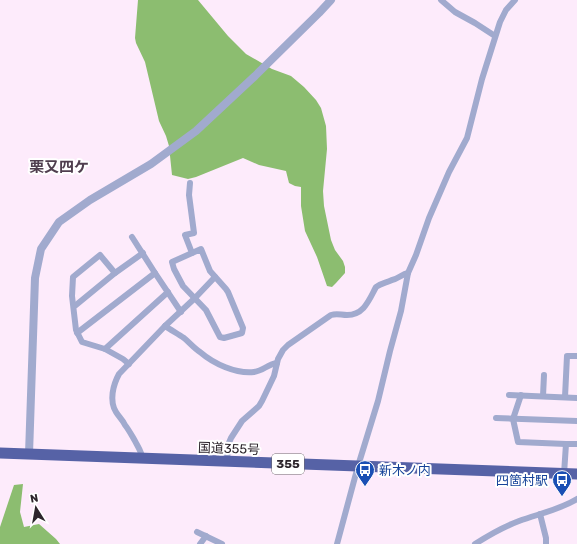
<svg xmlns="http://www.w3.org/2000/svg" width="577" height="544" viewBox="0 0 577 544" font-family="Rubik,'Noto Sans JP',sans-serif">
  <rect width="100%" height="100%" fill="#fdebfb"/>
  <g fill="#8cbd70">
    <polygon points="138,0 198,0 228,36 246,54 272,69 291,76 304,87 316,100 321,108 326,126 327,149 323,191 324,206 331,240 335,250 343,261 345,267 345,273 336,283 332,287 327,286 317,257 305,231 301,206 301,187 295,186 289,183 286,171 259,165 243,158 196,177 188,179 172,175 169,146 166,136 159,121 145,62 136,43 135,38"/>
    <polygon points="23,484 20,512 24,527 39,524 56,539 60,544 0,544 0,527 14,485"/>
  </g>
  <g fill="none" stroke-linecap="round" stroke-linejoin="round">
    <g stroke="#a1aace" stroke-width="6">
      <polyline points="441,0 455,12 475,23 495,36"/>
      <polyline points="190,183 189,195 194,233 185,235 192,253"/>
      <polyline points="132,237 155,273 181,312"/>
      <polygon points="201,249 210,271 226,289 228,292 243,328 242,333 224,338 220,337 206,310 183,286 174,269 172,262"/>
      <polyline points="115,273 100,255 73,277 72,296 76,330 82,342 105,349 168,292"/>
      <polyline points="74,306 76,305 115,273 143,253"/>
      <path d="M 165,326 C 171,330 178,334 184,338 C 189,342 194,348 200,352 C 214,364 236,374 254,372 C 263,371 268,364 277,363"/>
      <polyline points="77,333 155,273"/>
      <polyline points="105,349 123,359 129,364"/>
      <polyline points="509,395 577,398"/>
      <polyline points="521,395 513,419 518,442 566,444"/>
      <polyline points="543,396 544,375"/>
      <polyline points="565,397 567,356 577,356"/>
      <polyline points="496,418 577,421"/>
      <path d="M 142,458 C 142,452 138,447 135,441 C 132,436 129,430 125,425 C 123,420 119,417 116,412 C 109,401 113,385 119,374 L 165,326 L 195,298 L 215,277"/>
      <path d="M 227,462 L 228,445 L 231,438 L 242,421 L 259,406 L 262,401 L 274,376 L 278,359 L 283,350 L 288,345 L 331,315 C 337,313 341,315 347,315 C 364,315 369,300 376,287 C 381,283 386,283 392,280 C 398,279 402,274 408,273"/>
      <polyline points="564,474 566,444 577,444"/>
      <polyline points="540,514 546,538 546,544"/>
      <polyline points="197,532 222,544"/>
      <polyline points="200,544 206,536"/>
      <polyline points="337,544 358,466 378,401 390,351 401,311 408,273 416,255 429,218 449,172 467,138 482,79 500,22 506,10 515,0"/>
      <path d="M 475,544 C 489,535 503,527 519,521 C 538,514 559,510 577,499"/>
    </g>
    <polyline stroke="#a1aace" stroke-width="8" points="29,454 35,278 41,249 59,222 90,200 151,164 196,131 255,76 319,13 331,0"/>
    <polyline stroke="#5662a6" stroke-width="11" points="0,453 577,474"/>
  </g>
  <defs>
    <symbol id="bus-pin" viewBox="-11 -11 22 30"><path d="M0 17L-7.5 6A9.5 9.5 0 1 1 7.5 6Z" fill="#1a4fb4" stroke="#fff"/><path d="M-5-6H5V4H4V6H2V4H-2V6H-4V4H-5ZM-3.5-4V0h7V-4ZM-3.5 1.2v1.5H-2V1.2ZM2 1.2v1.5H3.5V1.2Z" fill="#fff"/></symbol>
  </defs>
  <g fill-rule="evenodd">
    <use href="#bus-pin" x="354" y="459" width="22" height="30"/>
    <use href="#bus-pin" x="551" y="469" width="22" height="30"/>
  </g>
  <g text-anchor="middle" stroke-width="4" stroke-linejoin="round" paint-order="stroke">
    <rect fill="#fff" stroke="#6c666b" stroke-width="1" x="272" y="454" width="32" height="20" rx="3"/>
    <g font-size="12" font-weight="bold" fill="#2d252c">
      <text x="288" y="468">355</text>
    </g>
    <g font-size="13" fill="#2d252c" stroke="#fff">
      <text transform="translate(229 448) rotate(2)" y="5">国道355号</text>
    </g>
    <g font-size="13" fill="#164399" stroke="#fff" text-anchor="start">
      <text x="379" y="475">新木ノ内</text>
      <text x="548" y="485" text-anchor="end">四箇村駅</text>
    </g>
    <g font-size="15" font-weight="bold" fill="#503e4f" stroke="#fff">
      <text x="59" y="172">栗又四ケ</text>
    </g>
  </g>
  <g transform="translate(36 508) rotate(349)" stroke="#ffffff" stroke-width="3" paint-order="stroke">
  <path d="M0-3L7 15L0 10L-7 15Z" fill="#2d252c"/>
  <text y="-6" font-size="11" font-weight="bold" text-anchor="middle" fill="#2d252c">N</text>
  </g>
</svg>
